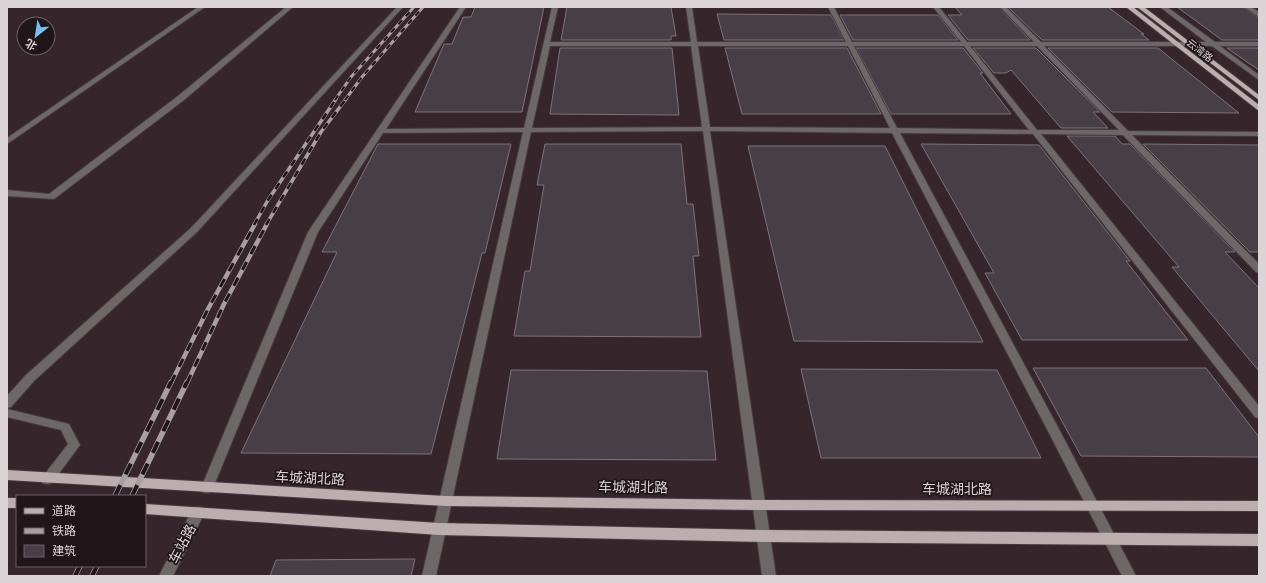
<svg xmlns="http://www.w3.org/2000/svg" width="1266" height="583" viewBox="0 0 1266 583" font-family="Mulish,'Noto Sans SC',sans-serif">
  <rect width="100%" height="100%" fill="#2a1e23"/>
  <path fill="#37252c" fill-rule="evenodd" d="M 7,7 L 1259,7 L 1259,576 L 7,576 ZM 24,24 L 48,24 L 48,48 L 24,48 ZM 17,496 L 145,496 L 145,566 L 17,566 Z"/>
  <g fill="#483e46" stroke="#7d727b">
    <polygon points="475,7 544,7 522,112 415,112 444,44 452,44 463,17 471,17"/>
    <polygon points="567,7 671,7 676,36 671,36 671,40 561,40"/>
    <polygon points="955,7 999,7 1030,40 968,40 948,15 962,15"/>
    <polygon points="1008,7 1108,7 1144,34 1141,34 1149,40 1042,40"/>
    <polygon points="1177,7 1243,7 1259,18 1259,40 1222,40"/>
    <polygon points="717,14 831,15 844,40 724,40"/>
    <polygon points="840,15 938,15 958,40 853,40"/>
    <polygon points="560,48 672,48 679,115 550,114"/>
    <polygon points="725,48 847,48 881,114 742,114"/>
    <polygon points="856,48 963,48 983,73 980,73 1011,114 891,114"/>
    <polygon points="973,48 1036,48 1100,112 1093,112 1108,128 1061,128 1011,70 1006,73 994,73"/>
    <polygon points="1048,48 1158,48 1239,113 1112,112"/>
    <polygon points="1227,48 1259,48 1259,70 1247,62"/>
    <polygon points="1067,136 1115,136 1122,144 1130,144 1235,252 1225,252 1259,288 1259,371 1172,267 1179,267"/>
    <polygon points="378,144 511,144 485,253 482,253 431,454 241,453 337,252 322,252"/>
    <polygon points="545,144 681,144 687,204 693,204 699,256 693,256 701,337 514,336 525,271 530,271 544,185 537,185"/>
    <polygon points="921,144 1039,145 1130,261 1126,261 1188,340 1022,340 985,273 994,273"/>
    <polygon points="1143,144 1259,145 1259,252 1250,252"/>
    <polygon points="748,146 885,146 983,342 794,341"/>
    <polygon points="1033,368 1206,368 1259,437 1259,457 1081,456"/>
    <polygon points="801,369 997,370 1041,458 821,458"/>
    <polygon points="511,370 707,371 716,460 497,459"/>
    <polygon points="415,559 411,576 270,576 276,560"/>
  </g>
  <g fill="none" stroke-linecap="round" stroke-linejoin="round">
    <defs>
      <g id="minor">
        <polygon points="198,7 205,7 7,144 7,138"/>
        <polygon points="286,7 293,7 184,100 54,199 7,196 7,190 49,194 178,96"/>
        <polygon points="397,7 403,7 197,232 34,381 11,407 7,408 7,396 26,375 191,228"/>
        <path d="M 460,7 L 466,7 L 386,129 L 524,128 L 552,7 L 558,7 L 550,42 L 691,42 L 686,7 L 692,7 L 697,42 L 846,42 L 828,7 L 834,7 L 852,42 L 961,42 L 933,7 L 939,7 L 967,42 L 1034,42 L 1000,7 L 1006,7 L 1041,42 L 1206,42 L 1160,7 L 1167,7 L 1215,42 L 1259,42 L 1259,46 L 1220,46 L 1259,75 L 1259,80 L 1212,46 L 1044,46 L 1128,131 L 1259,132 L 1259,136 L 1132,135 L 1259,264 L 1259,273 L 1256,272 L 1123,135 L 1041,134 L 1259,406 L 1259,418 L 1255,417 L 1033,134 L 900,133 L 1061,433 L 1136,576 L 1122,576 L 1049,433 L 892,133 L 710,131 L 776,576 L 762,576 L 703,131 L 531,132 L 436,576 L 422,576 L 523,132 L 383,133 L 318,232 L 213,488 L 212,492 L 207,493 L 202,492 L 201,488 L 308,232 ZM 550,46 L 691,46 L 702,127 L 532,128 ZM 698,46 L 848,46 L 890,128 L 710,127 ZM 854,46 L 964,46 L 1029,130 L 897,128 ZM 970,46 L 1037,46 L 1119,130 L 1037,130 Z"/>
        <polygon points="1244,7 1251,7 1259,12 1259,17"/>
        <polygon points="7,409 69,424 80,445 52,483 47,484 42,483 41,479 68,444 61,430 7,417"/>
        <polygon points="198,507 203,508 205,512 173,576 159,576 193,508"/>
      </g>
      <g id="major">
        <polygon points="1126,7 1133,7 1259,105 1259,111"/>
        <polygon points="1137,7 1144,7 1259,95 1259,100"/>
        <polygon points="7,470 445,496 759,500 1259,501 1259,511 759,510 445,506 7,480"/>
        <rect x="7" y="498" width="10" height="10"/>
        <polygon points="145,504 439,523 764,530 1259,534 1259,546 764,542 439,535 145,514"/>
      </g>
    </defs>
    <use href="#minor" stroke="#463b40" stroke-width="2"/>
    <use href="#major" stroke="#463b40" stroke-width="2"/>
    <use href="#minor" fill="#6e6768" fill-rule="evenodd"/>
    <use href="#major" fill="#bcaeae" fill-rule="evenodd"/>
    <defs>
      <g id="rail-far3">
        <polyline points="335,100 351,77 414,7"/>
        <polyline points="345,100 362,77 423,7"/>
      </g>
      <g id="rail-far2">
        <polyline points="254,225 268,200 336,99"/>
        <polyline points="266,225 321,132 346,99"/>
      </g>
      <g id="rail-far1">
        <polyline points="171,383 208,309 255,224"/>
        <polyline points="187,383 224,304 267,224"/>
      </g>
      <g id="rail">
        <polyline points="115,496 171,382"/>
        <polyline points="132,496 187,382"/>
        <polyline points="75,576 80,566"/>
        <polyline points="92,576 97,566"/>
      </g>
    </defs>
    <use href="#rail-far3" stroke="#a89fa3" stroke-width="3"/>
    <use href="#rail-far2" stroke="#a89fa3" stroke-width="3.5"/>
    <use href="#rail-far1" stroke="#a89fa3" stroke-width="4.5"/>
    <use href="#rail" stroke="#a89fa3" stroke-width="5.5"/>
    <use href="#rail-far3" stroke="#201519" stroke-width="2" stroke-dasharray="5.5" stroke-linecap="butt"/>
    <use href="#rail-far2" stroke="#201519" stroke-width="2.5" stroke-dasharray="7" stroke-linecap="butt"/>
    <use href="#rail-far1" stroke="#201519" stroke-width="3" stroke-dasharray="9" stroke-linecap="butt"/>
    <use href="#rail" stroke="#201519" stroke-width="4" stroke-dasharray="12" stroke-linecap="butt"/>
  </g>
  <g text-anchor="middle" stroke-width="3.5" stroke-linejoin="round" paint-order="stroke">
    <g font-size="10" fill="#dbd3d6" stroke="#201519">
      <text transform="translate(1200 50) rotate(38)" y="4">云湾路</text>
    </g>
    <g font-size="14" fill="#dbd3d6" stroke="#201519">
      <text transform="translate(310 478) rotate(3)" y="5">车城湖北路</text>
      <text transform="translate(633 487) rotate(1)" y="5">车城湖北路</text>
      <text x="957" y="494">车城湖北路</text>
      <text transform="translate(182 544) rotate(-63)" y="5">车站路</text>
    </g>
  </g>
  <rect width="1266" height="583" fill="none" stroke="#dbd3d6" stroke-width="16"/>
  <rect x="16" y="495" width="130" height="72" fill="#201519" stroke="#6b6165"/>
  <rect x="24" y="508" width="20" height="6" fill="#bcaeae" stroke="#6b6165"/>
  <text x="52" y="515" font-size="12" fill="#dbd3d6">道路</text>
  <rect x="24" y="528" width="20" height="6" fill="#a89fa3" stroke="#6b6165"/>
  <text x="52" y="535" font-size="12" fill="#dbd3d6">铁路</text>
  <rect x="24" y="545" width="20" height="12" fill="#483e46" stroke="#6b6165"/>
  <text x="52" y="555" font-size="12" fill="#dbd3d6">建筑</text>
  <g transform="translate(36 36) rotate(210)"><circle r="19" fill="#201519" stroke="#6b6165"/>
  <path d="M0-3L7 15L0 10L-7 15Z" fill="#76c0f7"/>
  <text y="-6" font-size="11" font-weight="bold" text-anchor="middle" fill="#dbd3d6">北</text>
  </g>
</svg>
